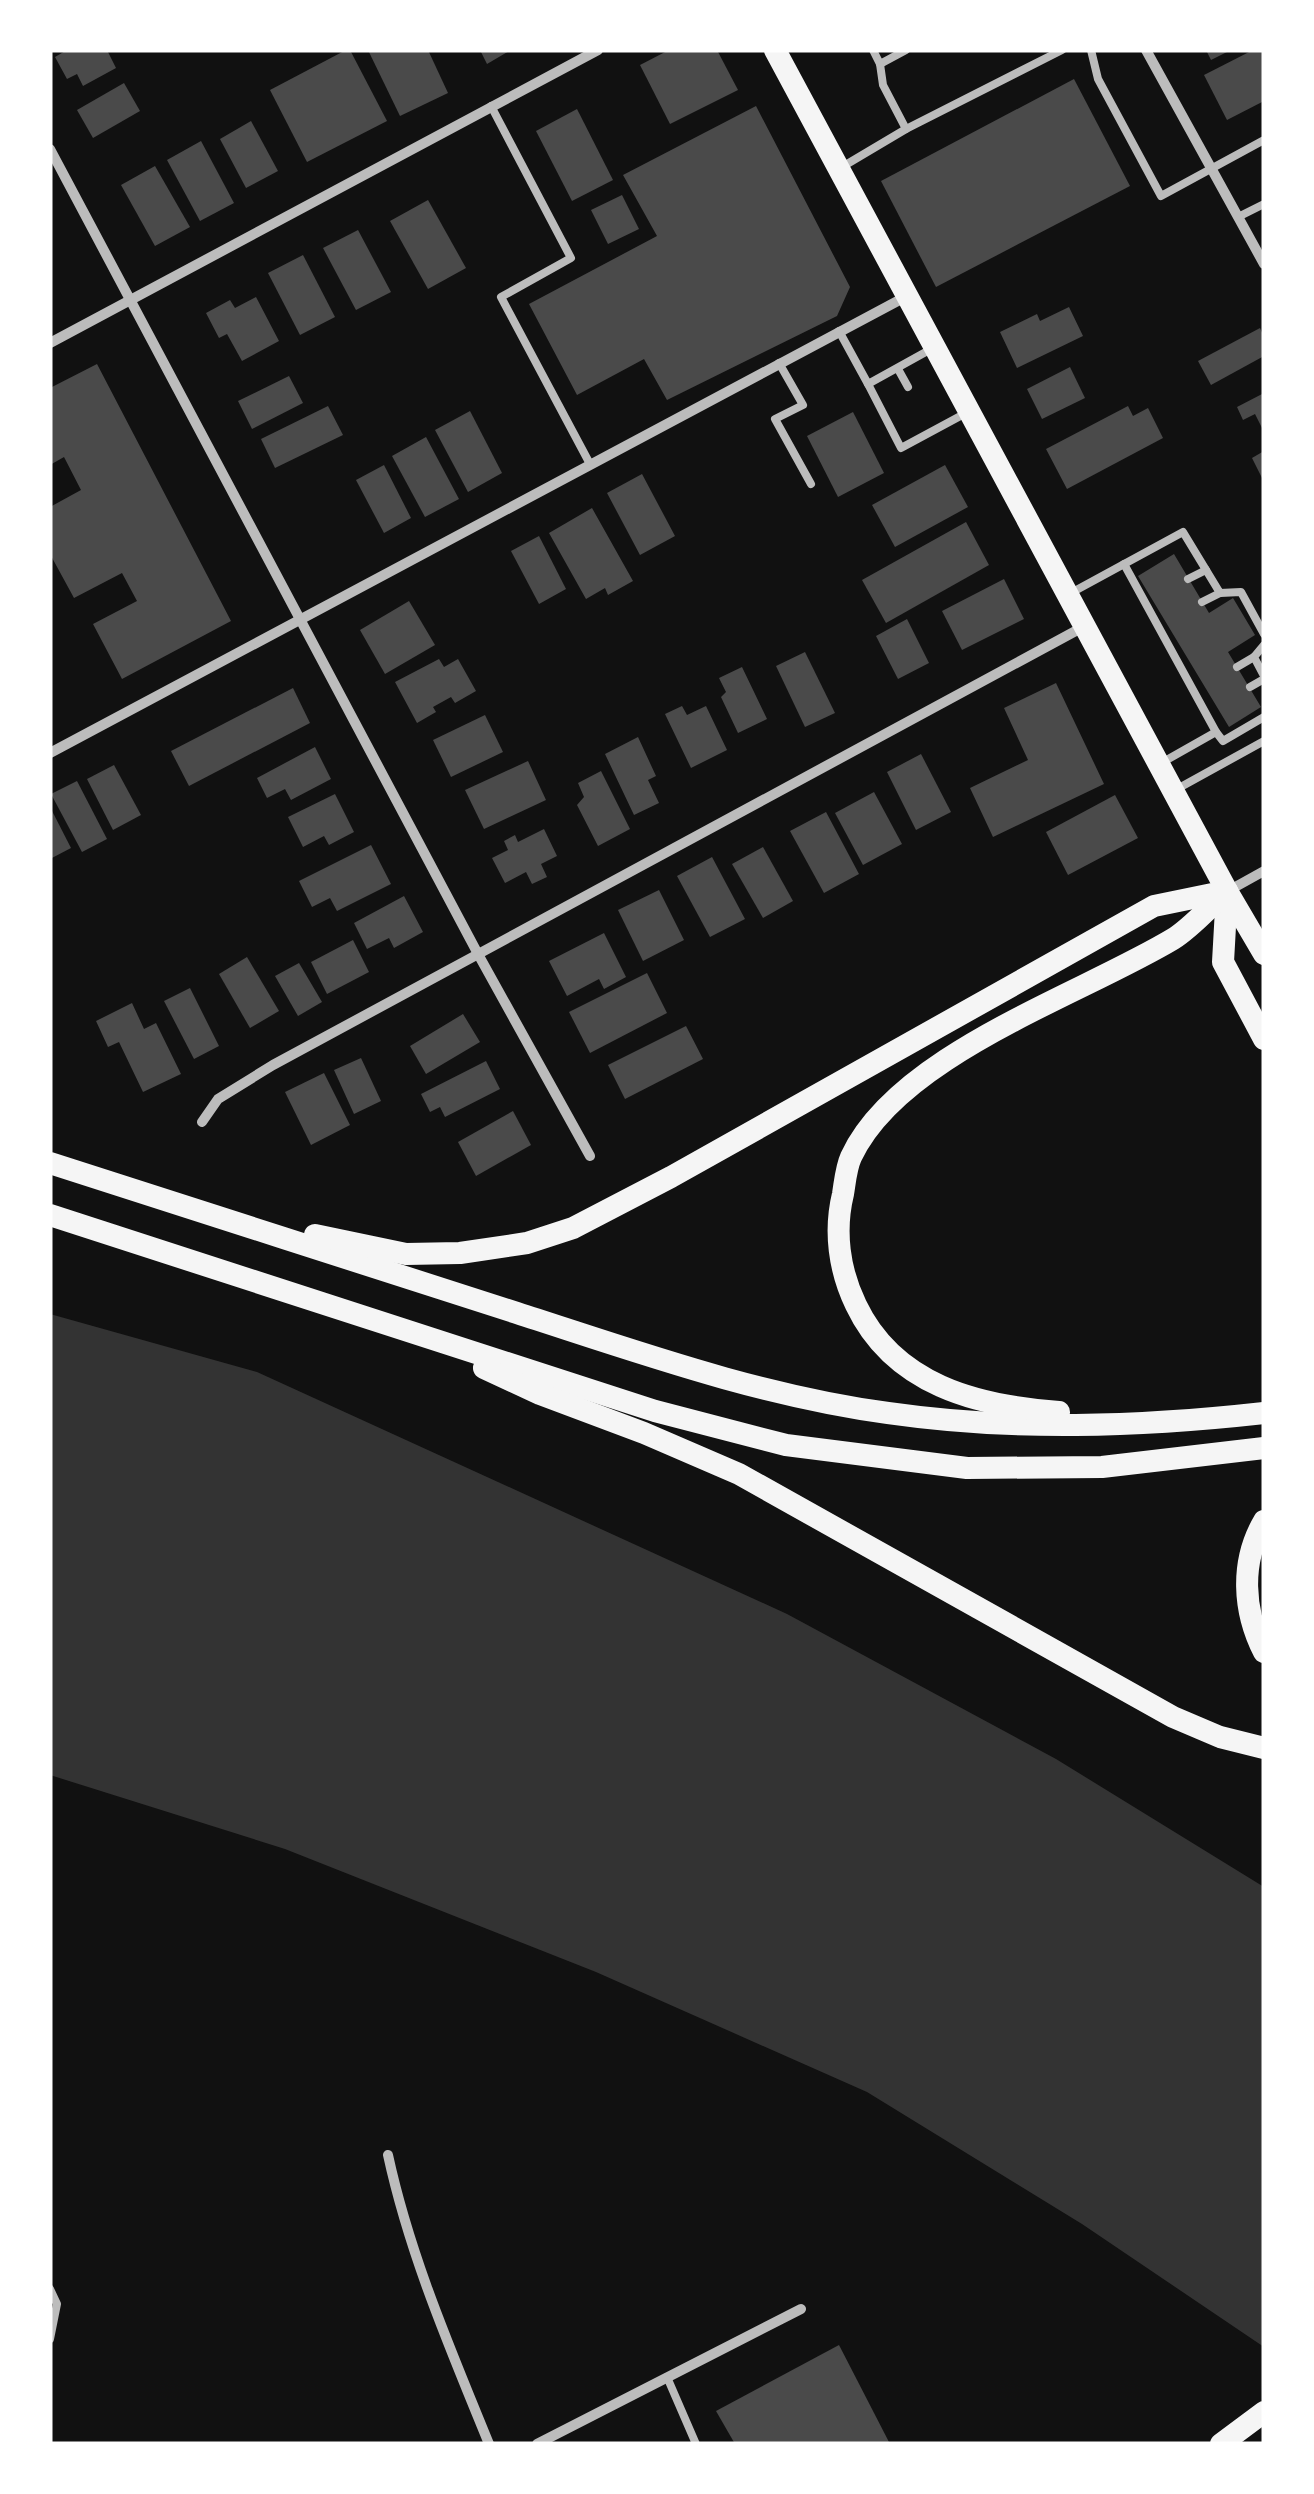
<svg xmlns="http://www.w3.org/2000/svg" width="1314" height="2494" viewBox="0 0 1314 2494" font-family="'Open Sans',sans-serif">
  <rect width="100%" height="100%" fill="#111"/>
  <polygon fill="#333" points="50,1314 257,1372 787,1614 1056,1759 1264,1887 1264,2347 1082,2224 867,2092 596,1972 285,1849 50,1775"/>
  <g fill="#4a4a4a">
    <polygon points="67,50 107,50 116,68 83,86 77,74 67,79 55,57"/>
    <polygon points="346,50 350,50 387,121 307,162 270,90"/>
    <polygon points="368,50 428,50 448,93 400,116"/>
    <polygon points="480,50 511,50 487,64"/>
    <polygon points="669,50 717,50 738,90 670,124 640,65"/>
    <polygon points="1206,50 1231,50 1211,60"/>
    <polygon points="1253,50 1264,50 1264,101 1227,120 1204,75"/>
    <polygon points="1074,79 1130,186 936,287 881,181"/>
    <polygon points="124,83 140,111 93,138 77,110"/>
    <polygon points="756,106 850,287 837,316 667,400 644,359 577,395 529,304 657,236 623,175"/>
    <polygon points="577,109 613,180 572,201 536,131"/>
    <polygon points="251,121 278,171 246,188 220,139"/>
    <polygon points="201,141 234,203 200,221 167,160"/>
    <polygon points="155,166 190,227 155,246 121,185"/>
    <polygon points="622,195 639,229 608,244 591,210"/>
    <polygon points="428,200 466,268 428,289 390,221"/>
    <polygon points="358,230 391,292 356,310 323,248"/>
    <polygon points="303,255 335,317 300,335 268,273"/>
    <polygon points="256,297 279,341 242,361 227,334 219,338 206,313 230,300 235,308"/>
    <polygon points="1069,307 1083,336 1017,368 1000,332 1037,314 1040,321"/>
    <polygon points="1260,328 1264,337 1264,356 1211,385 1198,361"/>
    <polygon points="97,364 231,621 122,679 93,624 137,601 122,573 74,598 50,554 50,507 81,490 64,457 50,465 50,388"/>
    <polygon points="1070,367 1085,398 1042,419 1027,389"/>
    <polygon points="289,376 303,403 252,429 238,401"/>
    <polygon points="1264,393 1264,432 1255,414 1243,420 1237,407"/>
    <polygon points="328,406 343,435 275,468 261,439"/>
    <polygon points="1128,406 1133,416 1148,408 1163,438 1067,489 1046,449"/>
    <polygon points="470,411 502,473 468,492 435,430"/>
    <polygon points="853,412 884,473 838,497 807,436"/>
    <polygon points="426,437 459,499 425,517 392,456"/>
    <polygon points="1264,451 1264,482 1252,458"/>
    <polygon points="384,465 411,518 384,533 356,480"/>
    <polygon points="945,465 968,507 895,547 872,505"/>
    <polygon points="642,474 675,536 640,555 607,493"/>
    <polygon points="592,508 633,581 608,595 605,588 586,599 549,533"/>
    <polygon points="966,522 989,565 886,623 862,580"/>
    <polygon points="539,536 566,589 539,604 511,551"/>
    <polygon points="1174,554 1209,613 1233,598 1255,635 1228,652 1261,707 1229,727 1138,576"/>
    <polygon points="1004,579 1024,619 962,650 942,611"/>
    <polygon points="409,601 435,645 385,674 360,630"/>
    <polygon points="907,619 929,663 898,679 876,636"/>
    <polygon points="805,652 835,713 805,727 776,666"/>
    <polygon points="439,659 444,667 458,659 476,691 455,703 451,697 433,707 436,712 417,723 395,682"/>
    <polygon points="742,667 767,719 738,733 721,697 726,692 719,678"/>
    <polygon points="1056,683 1104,784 993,837 970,788 1028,760 1004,708"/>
    <polygon points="293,688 310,723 189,786 171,751"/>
    <polygon points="682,706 687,715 706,706 727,750 691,768 665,714"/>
    <polygon points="485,715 503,752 451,777 433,740"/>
    <polygon points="638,737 656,776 648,780 659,803 634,815 605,754"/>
    <polygon points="315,747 331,779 291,800 285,789 267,798 257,778"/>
    <polygon points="921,754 951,812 916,830 887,772"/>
    <polygon points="528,761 546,800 484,829 465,790"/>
    <polygon points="114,765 141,815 113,830 87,779"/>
    <polygon points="601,771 630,829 598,846 577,805 584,797 578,783"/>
    <polygon points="77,781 107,839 82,852 51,794"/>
    <polygon points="874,792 902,844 863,865 835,813"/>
    <polygon points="335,794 354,832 329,845 324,836 303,847 288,817"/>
    <polygon points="1115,795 1138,838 1068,875 1046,832"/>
    <polygon points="50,807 71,848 50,859"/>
    <polygon points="826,812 859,874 824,893 790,831"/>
    <polygon points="544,829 557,856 541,864 547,877 532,884 526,872 505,883 492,858 508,850 504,841 515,835 518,842"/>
    <polygon points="371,845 391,884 337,911 330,898 312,907 299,881"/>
    <polygon points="763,847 793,901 763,918 732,864"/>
    <polygon points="712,857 745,919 710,937 677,876"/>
    <polygon points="659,890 684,940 643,961 618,910"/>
    <polygon points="404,896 423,932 394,948 389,938 367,949 354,923"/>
    <polygon points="604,933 626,977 604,989 599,979 567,996 549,961"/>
    <polygon points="353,940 369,972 327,994 311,962"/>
    <polygon points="247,957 279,1011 250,1028 219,974"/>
    <polygon points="299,963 322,1002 298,1016 275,976"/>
    <polygon points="647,973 667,1013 590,1053 569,1012"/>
    <polygon points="190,988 219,1046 194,1059 164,1001"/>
    <polygon points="132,1003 144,1029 156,1023 181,1074 143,1092 119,1042 108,1047 96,1021"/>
    <polygon points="463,1014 480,1042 426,1074 410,1046"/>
    <polygon points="686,1026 703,1059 625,1099 608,1065"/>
    <polygon points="361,1058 381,1101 354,1114 334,1070"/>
    <polygon points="486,1061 500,1089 445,1117 440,1107 430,1112 421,1094"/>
    <polygon points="324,1073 350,1125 311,1145 285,1092"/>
    <polygon points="513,1111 531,1145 476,1176 458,1142"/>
    <polygon points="839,2345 890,2444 735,2444 716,2411"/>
  </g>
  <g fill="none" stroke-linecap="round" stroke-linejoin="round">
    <g stroke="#bcbcbc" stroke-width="8">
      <polyline points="873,50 880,64 906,50"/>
      <polyline points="1091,50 1098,79 1161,196 1264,140"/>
      <polyline points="491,106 571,258 501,297 590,464"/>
      <polyline points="906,129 1062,50"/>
      <polyline points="842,167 906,129 883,85 880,64"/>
      <polyline points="1238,217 1264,204"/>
      <polyline points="839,331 868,384 933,348"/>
      <polyline points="779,363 803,405 775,419 811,484"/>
      <polyline points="898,369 908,387"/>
      <polyline points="868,384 901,448 966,413"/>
      <polyline points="1124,564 1216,732"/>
      <polyline points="1188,579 1206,570"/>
      <polyline points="1069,594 1183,532 1220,593 1241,592 1264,634"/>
      <polyline points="1202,602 1220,593"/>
      <polyline points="1264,645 1254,657 1264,676"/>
      <polyline points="1237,667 1254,657"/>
      <polyline points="1250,687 1264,679"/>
      <polyline points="1163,762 1216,732 1223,741 1264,717"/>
      <polyline points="1177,789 1264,741"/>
      <polyline points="50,2289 57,2304 50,2339"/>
      <polyline points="667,2377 696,2444"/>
    </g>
    <g stroke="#bcbcbc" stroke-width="10">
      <polyline points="1146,50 1264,264"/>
      <polyline points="50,149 478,954 590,1156"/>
      <polyline points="50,343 598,50"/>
      <polyline points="50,753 907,296"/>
      <polyline points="1228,891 1264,871"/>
      <polyline points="202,1122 218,1099 273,1065 1083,627"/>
      <path d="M 388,2155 C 410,2256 450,2348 489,2444"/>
      <polyline points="537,2444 801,2309"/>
    </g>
    <g stroke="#f5f5f5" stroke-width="22">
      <polyline points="775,50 1227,891 1264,954"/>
      <polyline points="1227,891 1223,962 1264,1039"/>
      <path d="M 50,1163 C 206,1213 361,1263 517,1313 C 638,1352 761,1396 888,1413 C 1013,1431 1138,1427 1264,1413"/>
      <polyline points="50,1215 655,1411 786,1445 967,1468 1102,1467 1264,1448"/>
      <polyline points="315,1235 406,1254 460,1253 527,1243 573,1228 671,1177 1154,906 1227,891"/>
      <polyline points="484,1368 540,1394 644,1433 739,1474 1173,1717 1220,1737 1264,1748"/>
      <path d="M 1059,1412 C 977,1406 894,1385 856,1305 C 839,1270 834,1231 843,1194 C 845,1182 846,1168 851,1157 C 898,1055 1080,995 1173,939 C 1192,927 1208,908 1224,894"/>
      <path d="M 1264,1521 C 1240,1562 1243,1611 1264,1652"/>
      <polyline points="1221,2444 1264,2412"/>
    </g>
  </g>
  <rect width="1314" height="2494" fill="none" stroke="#ffffff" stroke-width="105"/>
</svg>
